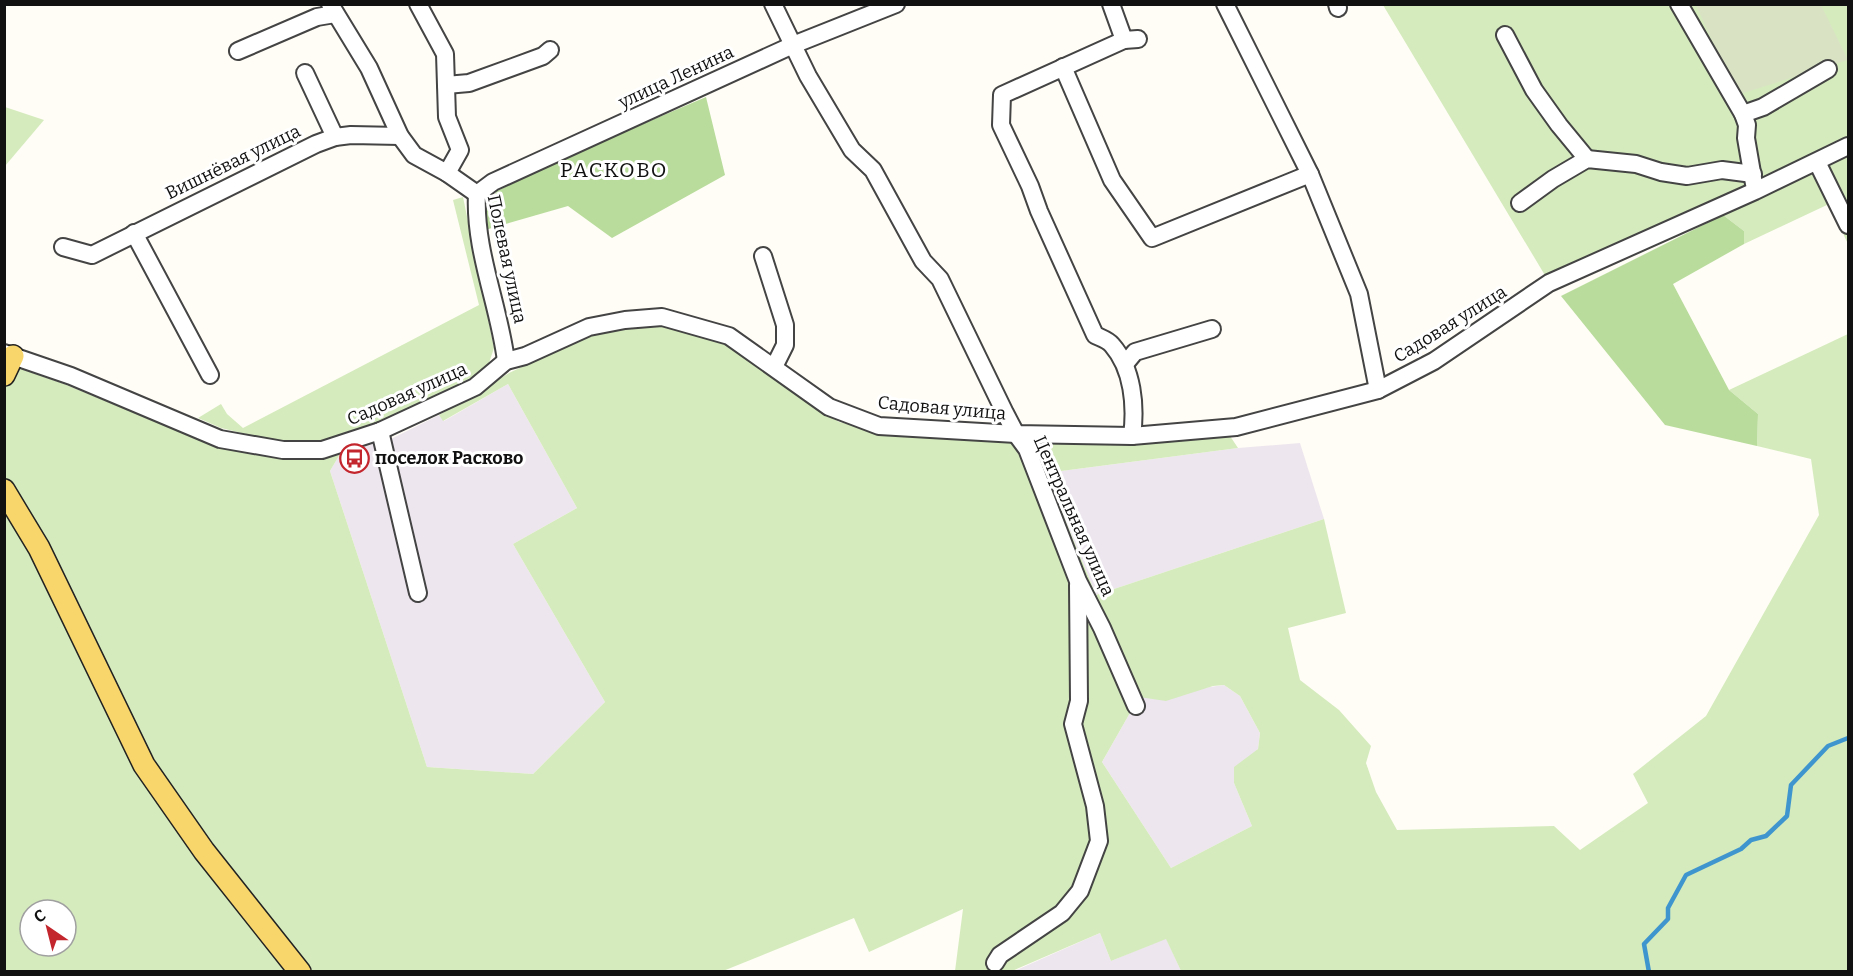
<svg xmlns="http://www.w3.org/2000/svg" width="1853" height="976" viewBox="0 0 1853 976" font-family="Bitter,serif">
  <rect width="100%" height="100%" fill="#fffdf5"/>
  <g fill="#eee6ef">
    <polygon points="508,384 577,508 513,544 605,702 533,774 427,767 330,471 340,454 393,438 439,415 444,421"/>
    <polygon points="1300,443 1324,519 1096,595 1046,473 1238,448"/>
    <polygon points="1224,685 1240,696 1260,733 1258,749 1234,783 1252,826 1171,868 1102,762 1139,697"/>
    <polygon points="1100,933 1111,961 1166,938 1181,971 1012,972"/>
  </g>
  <g fill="#d5ebbd" fill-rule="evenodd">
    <polygon points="1383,5 1848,5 1848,244 1829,204 1744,244 1744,231 1723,215 1719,199 1546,277"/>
    <polygon points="5,107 44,120 5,166 4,107"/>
    <polygon points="463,197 494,348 489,363 476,375 379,426 320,442 283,441 246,434 221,428 198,418 221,404 227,414 243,428 479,305 453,200"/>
    <path d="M 663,327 L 718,341 L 740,350 L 821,411 L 839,422 L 877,431 L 1050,443 L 1133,442 L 1230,436 L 1238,448 L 1046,473 L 1096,595 L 1324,519 L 1346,613 L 1288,628 L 1300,680 L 1339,710 L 1371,746 L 1366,763 L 1376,792 L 1397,830 L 1554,826 L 1580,850 L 1648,803 L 1633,774 L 1706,716 L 1819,515 L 1811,459 L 1757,446 L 1758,414 L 1729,390 L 1848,334 L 1848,971 L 1181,971 L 1166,939 L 1111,961 L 1100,933 L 1012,971 L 955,971 L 963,909 L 869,952 L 854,918 L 723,971 L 5,971 L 4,363 L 64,384 L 218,447 L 283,458 L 340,454 L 330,471 L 427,767 L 533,774 L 605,702 L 513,544 L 577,508 L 508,384 L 443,421 L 439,415 L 511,372 L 593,334 L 623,328 ZM 1224,685 L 1240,696 L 1260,733 L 1258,749 L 1234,767 L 1234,783 L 1252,826 L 1171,868 L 1102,762 L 1139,697 L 1166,701 L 1213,686 ZM 30,910 L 66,910 L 66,946 L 30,946 Z"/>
  </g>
  <g fill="#b9dc9c">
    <polygon points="706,97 725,175 612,238 568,206 485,230 486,210 497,191 554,162"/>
    <polygon points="1723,215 1744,231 1744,244 1673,284 1729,390 1758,414 1757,446 1665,425 1561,296"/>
  </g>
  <polygon fill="#d9e3c4" points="1696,5 1821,5 1848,60 1737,95"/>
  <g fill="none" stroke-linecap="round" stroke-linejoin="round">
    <polyline stroke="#3f96cf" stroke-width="4.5" points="1649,972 1644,944 1668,919 1668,908 1686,875 1741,849 1751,840 1766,836 1787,816 1791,785 1828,746 1848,738"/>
    <defs>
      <g id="minor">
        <polyline points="330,4 369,68 400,136 414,155 447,173 477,194"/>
        <polyline points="418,4 445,54 447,117 460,150 447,173"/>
        <polyline points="773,4 808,76 852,150 873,170 923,261 940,279 1005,413 1016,434 1027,449 1078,581 1102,628 1136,706"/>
        <polyline points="1111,4 1124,40"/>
        <polyline points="1225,4 1310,174 1359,294 1378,390"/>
        <polyline points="1337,4 1338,8"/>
        <polyline points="1679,4 1743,114 1747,125 1746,138 1754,184"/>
        <polyline points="1505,35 1534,90 1559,125 1587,159"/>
        <polyline points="238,51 317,17 335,14"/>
        <polyline points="1063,67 1112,180 1152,238 1310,174"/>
        <polyline points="305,73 335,137"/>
        <polyline points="446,85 469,83 543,56 550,50"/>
        <polyline points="1743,114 1763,107 1828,69"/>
        <polyline points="1817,162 1848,225"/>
        <polyline points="477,194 493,182 793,45 896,4"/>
        <path d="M 477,194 C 474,250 499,305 506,361"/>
        <polyline points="1520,203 1553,179 1587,159 1636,164 1661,172 1687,176 1722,170 1753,174"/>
        <polyline points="134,233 210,375"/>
        <polyline points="63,247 92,255 316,144 335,137 351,135 400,136"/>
        <polyline points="763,256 785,325 785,345 774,367"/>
        <polyline points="4,353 71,376 220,439 283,450 322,450 380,431 475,387 506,361 525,356 589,327 625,320 662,317 729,336 829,407 879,426 1016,434 1132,436 1236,427 1378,390 1434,361 1549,283 1755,191 1848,146"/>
        <polyline points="1125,364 1135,352 1212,329"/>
        <polyline points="380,431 418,593"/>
        <path d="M 1132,436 C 1136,406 1133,369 1112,345 C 1108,340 1101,338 1095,335 L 1039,211 L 1030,186 L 1001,125 L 1002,95 L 1124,40 L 1138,39"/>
        <polyline points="995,963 1000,955 1062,913 1080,891 1099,841 1095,806 1073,724 1079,701 1078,585"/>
      </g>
      <g id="major">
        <polyline points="4,375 13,356"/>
        <polyline points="4,490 39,548 144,765 204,851 300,972"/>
      </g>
    </defs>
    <use href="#minor" stroke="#444" stroke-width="20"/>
    <use href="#major" stroke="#222" stroke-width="24"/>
    <use href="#minor" stroke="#fff" stroke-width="16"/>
    <use href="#major" stroke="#f9d66b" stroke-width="21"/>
  </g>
  <defs>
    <symbol id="bus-ring" viewBox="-11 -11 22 22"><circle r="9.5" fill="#fff" stroke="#c4262e" stroke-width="1.5"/><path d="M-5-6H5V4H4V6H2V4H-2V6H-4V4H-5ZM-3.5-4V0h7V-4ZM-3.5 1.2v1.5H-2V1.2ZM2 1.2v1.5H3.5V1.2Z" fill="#c4262e"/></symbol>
  </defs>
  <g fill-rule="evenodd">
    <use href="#bus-ring" x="338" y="442" width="33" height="33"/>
  </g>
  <g text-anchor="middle" stroke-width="6" stroke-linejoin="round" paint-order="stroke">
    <g font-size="18" fill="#111" stroke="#fff">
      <text transform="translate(676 77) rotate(-25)" y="6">улица Ленина</text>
      <text transform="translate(233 162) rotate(-26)" y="6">Вишнёвая улица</text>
      <text transform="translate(507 259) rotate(78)" y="6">Полевая улица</text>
      <text transform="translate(1450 324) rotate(-32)" y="6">Садовая улица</text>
      <text transform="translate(407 394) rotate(-24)" y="6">Садовая улица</text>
      <text transform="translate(942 408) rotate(5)" y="6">Садовая улица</text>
      <text transform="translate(1074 516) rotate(66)" y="6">Центральная улица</text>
    </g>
    <g font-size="18" font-weight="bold" fill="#111" stroke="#fff" text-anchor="start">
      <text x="375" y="464">поселок Расково</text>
    </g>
    <g font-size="21" letter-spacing="1.5" fill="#111" stroke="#fff">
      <text x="614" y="177">РАСКОВО</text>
    </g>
  </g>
  <rect width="1853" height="976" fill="none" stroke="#111111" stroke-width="12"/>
  <g transform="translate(48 928) rotate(325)"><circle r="28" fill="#ffffff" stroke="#a0a0a0" stroke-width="1.5"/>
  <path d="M0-4.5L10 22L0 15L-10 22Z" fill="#c4262e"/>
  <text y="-9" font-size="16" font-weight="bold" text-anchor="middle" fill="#111111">С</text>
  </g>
</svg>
